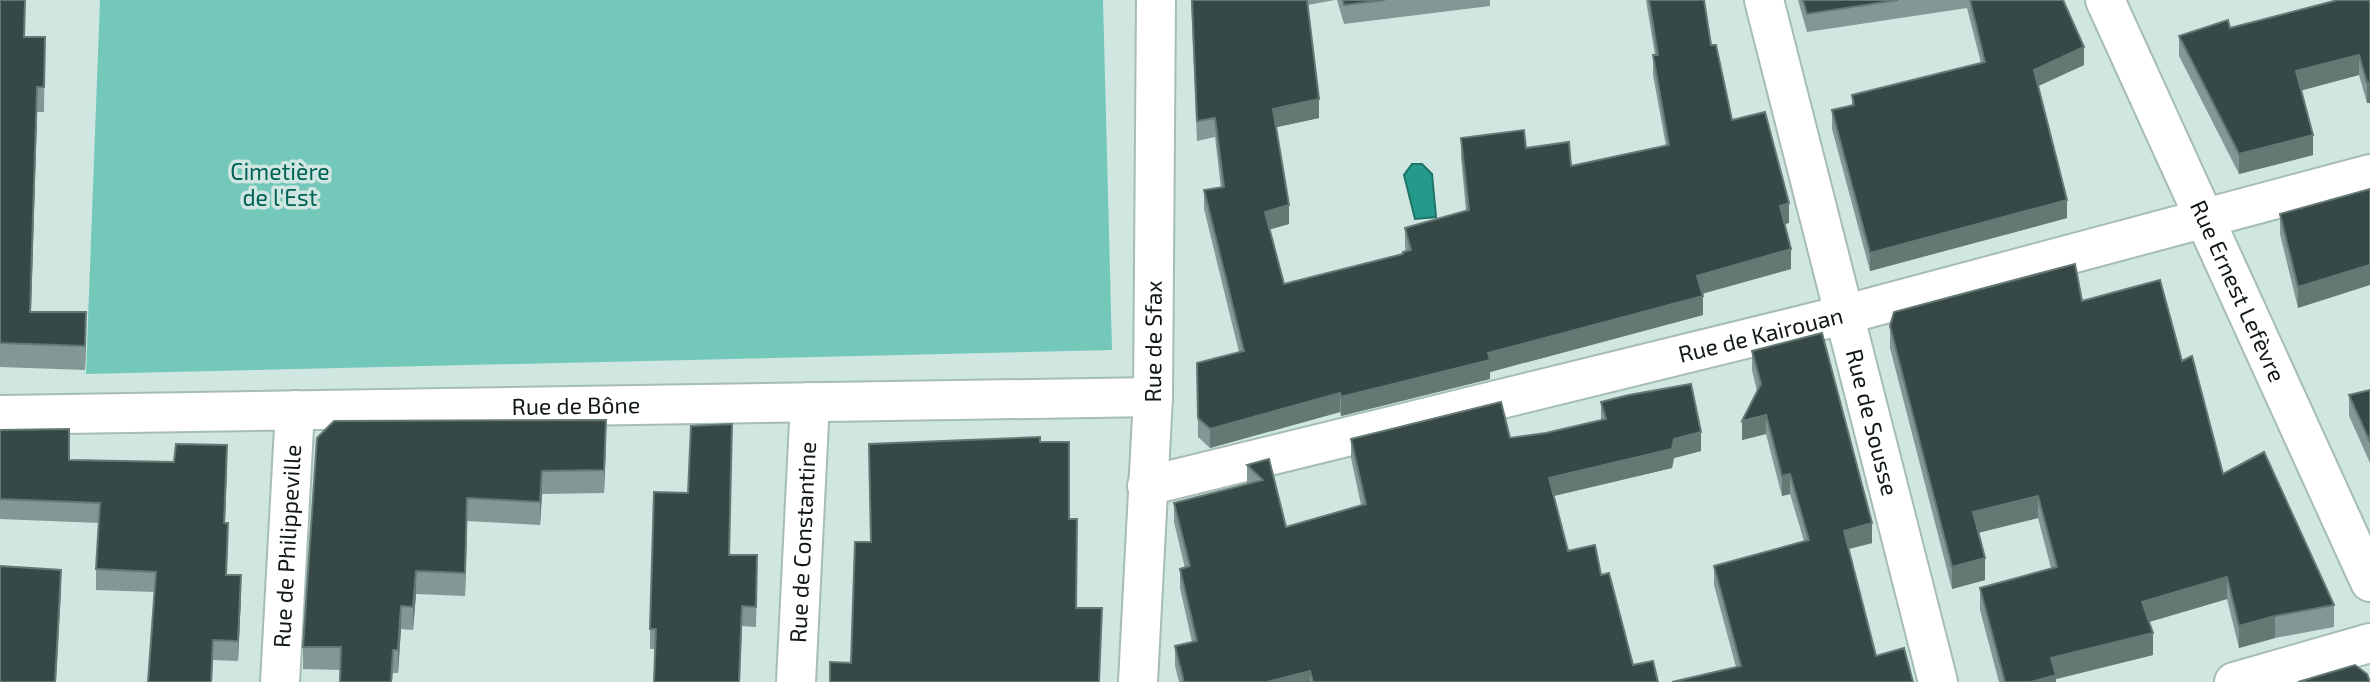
<svg xmlns="http://www.w3.org/2000/svg" width="2370" height="682" viewBox="0 0 2370 682" font-family="'Exo 2',sans-serif">
  <rect width="100%" height="100%" fill="#cfe6e1"/>
  <polygon fill="#74c8ba" points="100,0 1103,0 1112,350 86,374"/>
  <polygon fill="#249a8b" stroke="#1e7368" stroke-width="2" points="1412,164 1422,164 1432,174 1436,217 1415,219 1404,175"/>
  <g fill="none" stroke-linecap="round" stroke-linejoin="round">
    <defs>
      <g id="minor">
        <path id="s1" d="M 1764,0 L 1938,682"/>
        <path id="s2" d="M 2105,0 L 2370,582"/>
        <path id="s3" d="M 0,415 L 1153,397"/>
        <path id="s4" d="M 1147,486 L 1843,315 L 2370,174"/>
        <path id="s5" d="M 280,682 L 295,410"/>
        <path id="s6" d="M 796,682 L 810,402"/>
        <path id="s7" d="M 1138,682 L 1153,397 L 1156,0"/>
        <polyline points="2234,682 2370,643"/>
      </g>
    </defs>
    <use href="#minor" stroke="#a6bcb7" stroke-width="42"/>
    <use href="#minor" stroke="#fff" stroke-width="38"/>
  </g>
  <g fill="#829894">
    <polygon points="0,0 25,37 45,37 44,112 37,112 31,312 86,336 85,370 0,367"/>
    <polygon points="1191,0 1335,0 1308,5 1319,118 1276,127 1289,224 1270,229 1284,284 1403,255 1406,252 1405,247 1405,228 1466,211 1461,157 1461,138 1526,148 1571,166 1666,146 1653,75 1653,55 1655,55 1646,0 1704,0 1711,45 1732,120 1789,223 1784,224 1791,269 1702,294 1703,315 1490,372 1490,379 1341,416 1340,412 1210,448 1198,437 1197,363 1239,352 1204,209 1204,190 1221,188 1215,137 1197,141"/>
    <polygon points="1337,0 1490,0 1490,6 1344,24"/>
    <polygon points="1798,0 2063,0 2084,65 2038,86 2067,218 1870,271 1832,129 1832,110 1852,105 1852,95 1981,63 1967,8 1807,32"/>
    <polygon points="2370,0 2370,103 2367,103 2359,75 2301,90 2313,155 2239,174 2179,56 2179,36 2230,28"/>
    <polygon points="2370,189 2298,308 2280,234 2280,214"/>
    <polygon points="2082,301 2182,361 2223,474 2334,605 2334,627 2275,638 2239,648 2227,599 2149,622 2153,655 2056,679 2056,682 1999,682 1980,610 1980,588 2051,568 2038,518 1978,533 1985,580 1952,589 1890,348 1890,326"/>
    <polygon points="1752,351 1872,543 1849,549 1876,656 1736,667 1714,585 1714,566 1804,541 1790,494 1782,496 1766,434 1742,440 1757,391 1752,370"/>
    <polygon points="2370,390 2370,463 2349,416 2349,395"/>
    <polygon points="1601,402 1701,451 1674,458 1672,468 1554,496 1568,551 1601,575 1633,665 1658,682 1179,682 1175,666 1175,646 1192,642 1180,588 1180,569 1185,568 1174,522 1174,503 1247,484 1247,465 1269,459 1286,527 1361,505 1351,458 1351,439 1510,438 1546,433 1601,420"/>
    <polygon points="0,430 69,460 227,465 225,523 228,543 226,575 241,595 238,661 213,660 212,682 148,682 155,592 96,590 96,569 99,523 0,519"/>
    <polygon points="317,438 606,442 604,493 542,494 540,525 467,521 465,596 416,594 413,630 401,629 398,673 393,673 392,682 340,682 340,670 303,669 303,647"/>
    <polygon points="729,555 757,575 756,627 742,626 740,682 654,682 656,649 650,649 650,629"/>
  </g>
  <g fill="#647874">
    <polygon points="2084,47 2084,65 2034,88 2034,70"/>
    <polygon points="2359,55 2359,75 2296,92 2296,71"/>
    <polygon points="2370,82 2370,103 2367,103 2367,83"/>
    <polygon points="37,87 37,112 30,336 30,312"/>
    <polygon points="1319,99 1319,118 1273,128 1273,109"/>
    <polygon points="2313,135 2313,155 2239,174 2239,154"/>
    <polygon points="2067,200 2067,218 1870,271 1870,253"/>
    <polygon points="1789,203 1789,223 1780,225 1780,206"/>
    <polygon points="1289,205 1289,224 1265,231 1265,212"/>
    <polygon points="1791,249 1791,269 1697,295 1697,276"/>
    <polygon points="2370,265 2370,285 2298,308 2298,287"/>
    <polygon points="1703,296 1703,315 1490,372 1490,379 1341,416 1341,397 1488,353"/>
    <polygon points="86,312 86,336 85,370 85,346"/>
    <polygon points="1340,393 1340,412 1210,448 1210,429"/>
    <polygon points="1766,415 1766,434 1742,440 1742,421"/>
    <polygon points="606,420 606,442 604,493 604,470"/>
    <polygon points="1701,432 1701,451 1674,458 1672,468 1549,497 1549,478 1674,439"/>
    <polygon points="227,445 227,465 224,543 224,523"/>
    <polygon points="542,471 542,494 540,525 540,502"/>
    <polygon points="1790,474 1790,494 1782,496 1782,476"/>
    <polygon points="2038,496 2038,518 1973,534 1973,512"/>
    <polygon points="467,498 467,521 465,596 465,573"/>
    <polygon points="1872,523 1872,543 1844,550 1844,531"/>
    <polygon points="1985,558 1985,580 1952,589 1952,567"/>
    <polygon points="61,570 61,591 56,682 55,682"/>
    <polygon points="416,571 416,594 413,630 413,607"/>
    <polygon points="241,575 241,595 238,661 238,641"/>
    <polygon points="2227,577 2227,599 2142,624 2142,602"/>
    <polygon points="401,606 401,629 398,673 398,650"/>
    <polygon points="2275,616 2275,638 2239,648 2239,626"/>
    <polygon points="2153,633 2153,655 2056,679 2056,682 2031,682 2051,658"/>
    <polygon points="1310,671 1310,682 1267,682"/>
  </g>
  <g fill="#364946" stroke="#647874" stroke-width="2">
    <polygon points="0,0 25,0 24,37 45,37 44,87 37,87 30,312 86,312 85,346 0,343"/>
    <polygon points="1192,0 1307,0 1319,99 1273,109 1289,205 1265,212 1284,284 1403,254 1403,252 1411,250 1405,228 1469,210 1461,138 1524,130 1526,148 1569,142 1571,166 1669,145 1653,55 1658,55 1649,0 1704,0 1711,45 1716,45 1732,120 1765,112 1789,203 1780,206 1791,249 1697,276 1703,296 1488,353 1490,360 1341,397 1340,393 1210,429 1198,418 1197,363 1244,351 1204,190 1224,187 1215,118 1197,121"/>
    <polygon points="1343,0 1385,0 1344,5"/>
    <polygon points="1803,0 1898,0 1807,14"/>
    <polygon points="1970,0 2063,0 2084,47 2034,70 2067,200 1870,253 1832,110 1854,105 1852,95 1985,62"/>
    <polygon points="2338,0 2370,0 2370,82 2367,83 2359,55 2296,71 2313,135 2239,154 2179,36 2228,20 2230,28"/>
    <polygon points="2370,189 2370,265 2298,287 2280,214"/>
    <polygon points="2075,264 2082,301 2160,280 2182,361 2192,356 2223,474 2264,452 2334,605 2275,616 2239,626 2227,577 2142,602 2153,633 2051,658 2056,675 2031,682 2005,682 1980,588 2057,567 2038,496 1973,512 1985,558 1952,567 1890,326 1894,312"/>
    <polygon points="1822,333 1872,523 1844,531 1876,656 1904,648 1913,682 1672,682 1741,666 1714,566 1809,540 1790,474 1782,476 1766,415 1742,421 1761,384 1752,351"/>
    <polygon points="1691,384 1701,432 1674,439 1672,449 1549,478 1568,551 1595,545 1601,575 1609,573 1633,665 1653,661 1658,682 1313,682 1310,671 1267,682 1184,682 1175,646 1197,641 1180,569 1190,566 1174,503 1263,480 1247,465 1269,459 1286,527 1366,504 1351,439 1501,402 1510,438 1546,433 1606,419 1601,402 1629,395"/>
    <polygon points="2370,390 2370,442 2349,395"/>
    <polygon points="606,420 604,470 542,471 540,502 467,498 465,573 416,571 413,607 401,606 398,650 393,650 391,682 340,682 341,647 303,647 317,438 334,421"/>
    <polygon points="732,424 729,555 757,555 756,607 742,606 739,682 654,682 656,629 650,629 654,492 688,493 691,426"/>
    <polygon points="69,429 69,460 174,462 176,444 227,445 224,523 228,523 226,575 241,575 238,641 213,640 211,682 148,682 156,572 96,569 100,503 0,499 0,430"/>
    <polygon points="1040,437 1040,442 1069,442 1069,519 1077,519 1076,608 1102,608 1099,682 830,682 830,662 851,663 855,542 871,542 869,444"/>
    <polygon points="0,566 61,570 55,682 0,682"/>
    <polygon points="2355,665 2367,674 2370,682 2298,682"/>
  </g>
  <g text-anchor="middle" stroke-width="7" stroke-linejoin="round" paint-order="stroke">
    <g font-size="23" fill="#006156" stroke="#cfe6e1">
      <text x="280" y="180">Cimetière<tspan x="280" dy="26">de l'Est</tspan></text>
    </g>
    <g font-size="23" fill="#111918" stroke="#cfe6e1">
      <text dy="8" stroke="none"><textPath href="#s2" startOffset="320">Rue Ernest Lefèvre</textPath></text>
      <text dy="8" stroke="none"><textPath href="#s4" startOffset="632">Rue de Kairouan</textPath></text>
      <text dy="8" stroke="none"><textPath href="#s7" startOffset="341">Rue de Sfax</textPath></text>
      <text dy="8" stroke="none"><textPath href="#s3" startOffset="576">Rue de Bône</textPath></text>
      <text dy="8" stroke="none"><textPath href="#s1" startOffset="436">Rue de Sousse</textPath></text>
      <text dy="8" stroke="none"><textPath href="#s6" startOffset="140">Rue de Constantine</textPath></text>
      <text dy="8" stroke="none"><textPath href="#s5" startOffset="136">Rue de Philippeville</textPath></text>
    </g>
  </g>
</svg>
